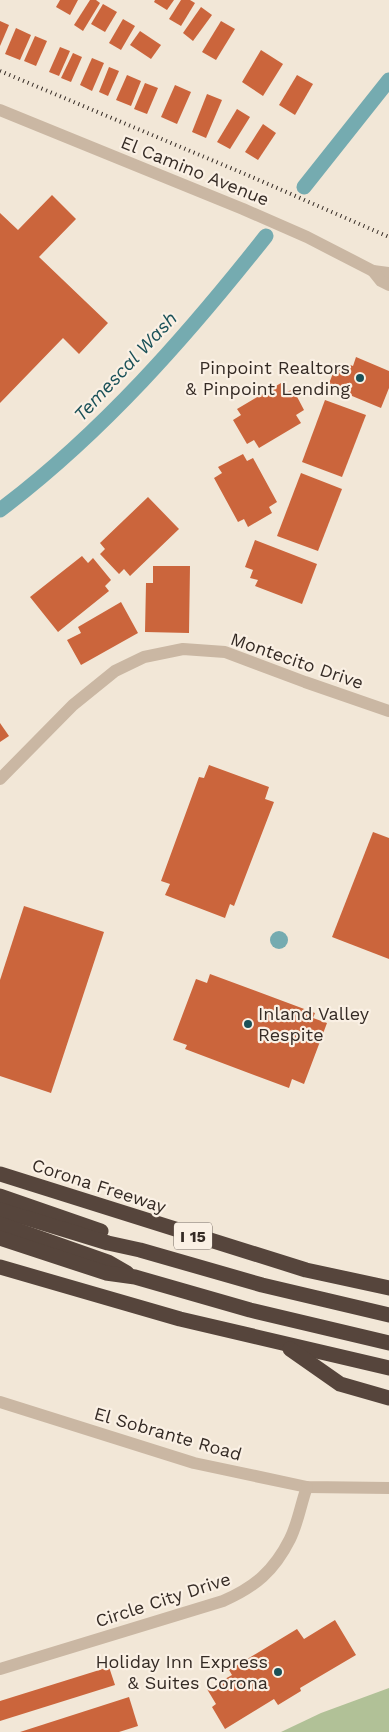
<svg xmlns="http://www.w3.org/2000/svg" width="389" height="1732" viewBox="0 0 389 1732" font-family="'Work Sans',sans-serif">
  <rect width="100%" height="100%" fill="#f2e7d7"/>
  <polygon fill="#b1c197" points="389,1688 389,1732 281,1732 321,1713"/>
  <circle fill="#75abb0" cx="279" cy="940" r="9"/>
  <g fill="none" stroke-linecap="round" stroke-linejoin="round">
    <g stroke="#75abb0" stroke-width="15">
      <polyline points="304,187 389,80"/>
      <path d="M 0,510 C 102,433 187,336 266,236"/>
    </g>
  </g>
  <g fill="#cb653c">
    <polygon points="60,0 78,0 70,15 56,7"/>
    <polygon points="90,0 96,0 100,3 83,31 74,25"/>
    <polygon points="155,0 174,0 167,10 154,2"/>
    <polygon points="181,0 190,0 195,3 181,26 169,19"/>
    <polygon points="103,4 117,12 105,32 91,24"/>
    <polygon points="201,7 212,15 193,41 183,33"/>
    <polygon points="123,19 135,26 121,50 109,43"/>
    <polygon points="0,21 9,25 0,46"/>
    <polygon points="221,21 235,29 216,60 202,52"/>
    <polygon points="16,28 31,35 20,60 5,54"/>
    <polygon points="140,31 161,45 151,59 130,45"/>
    <polygon points="35,36 47,41 36,66 24,61"/>
    <polygon points="60,47 70,51 59,76 49,72"/>
    <polygon points="261,50 283,64 263,96 242,82"/>
    <polygon points="73,53 82,57 71,82 61,78"/>
    <polygon points="92,58 104,63 92,91 80,85"/>
    <polygon points="109,67 119,71 108,96 99,92"/>
    <polygon points="127,75 141,81 131,106 116,100"/>
    <polygon points="297,75 313,84 295,115 279,105"/>
    <polygon points="145,83 158,88 147,114 134,109"/>
    <polygon points="175,85 191,92 177,124 161,117"/>
    <polygon points="207,94 222,100 206,138 192,132"/>
    <polygon points="237,109 250,117 230,149 217,142"/>
    <polygon points="263,124 276,133 258,160 245,152"/>
    <polygon points="52,195 76,219 39,257 108,323 79,354 63,338 0,403 0,213 18,230"/>
    <polygon points="356,357 389,371 389,388 381,408 328,386 335,368 342,371 345,363 353,366"/>
    <polygon points="281,383 287,392 293,389 304,410 296,415 301,423 259,448 254,440 247,444 233,420 241,415 237,409"/>
    <polygon points="325,400 366,415 342,477 302,462"/>
    <polygon points="243,454 247,461 253,458 277,502 269,507 272,513 248,527 244,519 238,522 214,478 222,473 218,467"/>
    <polygon points="301,473 342,489 318,551 277,536"/>
    <polygon points="148,497 179,529 130,576 124,569 119,574 100,554 105,549 100,543"/>
    <polygon points="255,540 317,564 302,604 255,586 258,580 250,578 253,570 245,567"/>
    <polygon points="82,556 88,563 93,558 111,580 105,586 109,591 58,632 30,597"/>
    <polygon points="153,566 190,566 189,633 145,632 146,583 153,583"/>
    <polygon points="121,602 138,633 81,665 67,640 81,633 78,627"/>
    <polygon points="0,723 9,736 0,742"/>
    <polygon points="209,765 269,787 265,799 274,802 234,906 230,904 225,918 165,895 170,884 161,881 199,777 204,778"/>
    <polygon points="373,832 389,838 389,959 332,937"/>
    <polygon points="24,906 104,932 51,1093 0,1076 0,980"/>
    <polygon points="210,974 315,1013 313,1018 327,1023 304,1084 292,1079 289,1088 185,1049 187,1045 173,1040 196,979 207,983"/>
    <polygon points="335,1620 356,1655 300,1688 301,1691 278,1705 274,1699 225,1729 212,1707 216,1704 207,1689 232,1675 229,1670 297,1629 304,1639"/>
    <polygon points="109,1667 115,1685 0,1721 0,1701"/>
    <polygon points="129,1697 138,1726 119,1732 20,1732"/>
  </g>
  <g fill="none" stroke-linecap="round" stroke-linejoin="round">
    <g stroke="#cab7a3" stroke-width="12">
      <polyline points="0,110 243,209 307,237 373,271 389,273"/>
      <polyline points="373,271 381,281 389,285"/>
      <polyline points="0,779 73,705 115,671 144,657 183,649 225,652 305,682 389,711"/>
    </g>
    <g stroke="#cab7a3" stroke-width="12">
      <polyline points="0,1402 194,1463 307,1487 389,1488"/>
      <path d="M 0,1669 L 223,1601 C 255,1587 274,1571 290,1539 C 298,1523 301,1503 307,1487"/>
    </g>
    <g stroke="#56453c" stroke-width="15">
      <polyline points="0,1174 306,1270 389,1288"/>
      <polyline points="0,1196 101,1231"/>
      <polyline points="0,1210 108,1243 140,1250 262,1285 389,1315"/>
      <polyline points="0,1224 108,1262 127,1273"/>
      <polyline points="0,1238 106,1273 135,1277 250,1310 389,1343"/>
      <polyline points="0,1267 180,1319 389,1368"/>
      <polyline points="290,1349 340,1384 389,1398"/>
    </g>
    <polyline stroke="#352b25" stroke-width="4" stroke-dasharray="1 4" stroke-linecap="butt" points="0,71 252,177 389,237"/>
  </g>
  <g fill="#1a5158" stroke="#faf0e4" stroke-width="2">
    <circle cx="360" cy="378" r="5"/>
    <circle cx="248" cy="1024" r="5"/>
    <circle cx="278" cy="1672" r="5"/>
  </g>
  <g text-anchor="middle" stroke-width="4.5" stroke-linejoin="round" paint-order="stroke">
    <rect fill="#faf0e4" stroke="#70665e" stroke-width="1" x="174" y="1222.5" width="38" height="27" rx="4"/>
    <g font-size="16" font-weight="bold" fill="#352b25">
      <text x="193" y="1242">I 15</text>
    </g>
    <g font-size="18" fill="#352b25" stroke="#faf0e4">
      <text transform="translate(195 171) rotate(22)" y="6">El Camino Avenue</text>
      <text transform="translate(297 661) rotate(19)" y="6">Montecito Drive</text>
      <text transform="translate(99 1186) rotate(18)" y="6">Corona Freeway</text>
      <text transform="translate(168 1434) rotate(16)" y="6">El Sobrante Road</text>
      <text transform="translate(163 1600) rotate(-18)" y="6">Circle City Drive</text>
    </g>
    <g font-size="18" fill="#352b25" stroke="#faf0e4" text-anchor="end">
      <text x="350" y="374">Pinpoint Realtors<tspan x="350" dy="21">&amp; Pinpoint Lending</tspan></text>
      <text x="258" y="1020" text-anchor="start">Inland Valley<tspan x="258" dy="21">Respite</tspan></text>
      <text x="268" y="1668">Holiday Inn Express<tspan x="268" dy="21">&amp; Suites Corona</tspan></text>
    </g>
    <g font-size="19" font-style="italic" fill="#1a5158" stroke="#faf0e4">
      <text transform="translate(125 366) rotate(-47)" y="7">Temescal Wash</text>
    </g>
  </g>
</svg>
